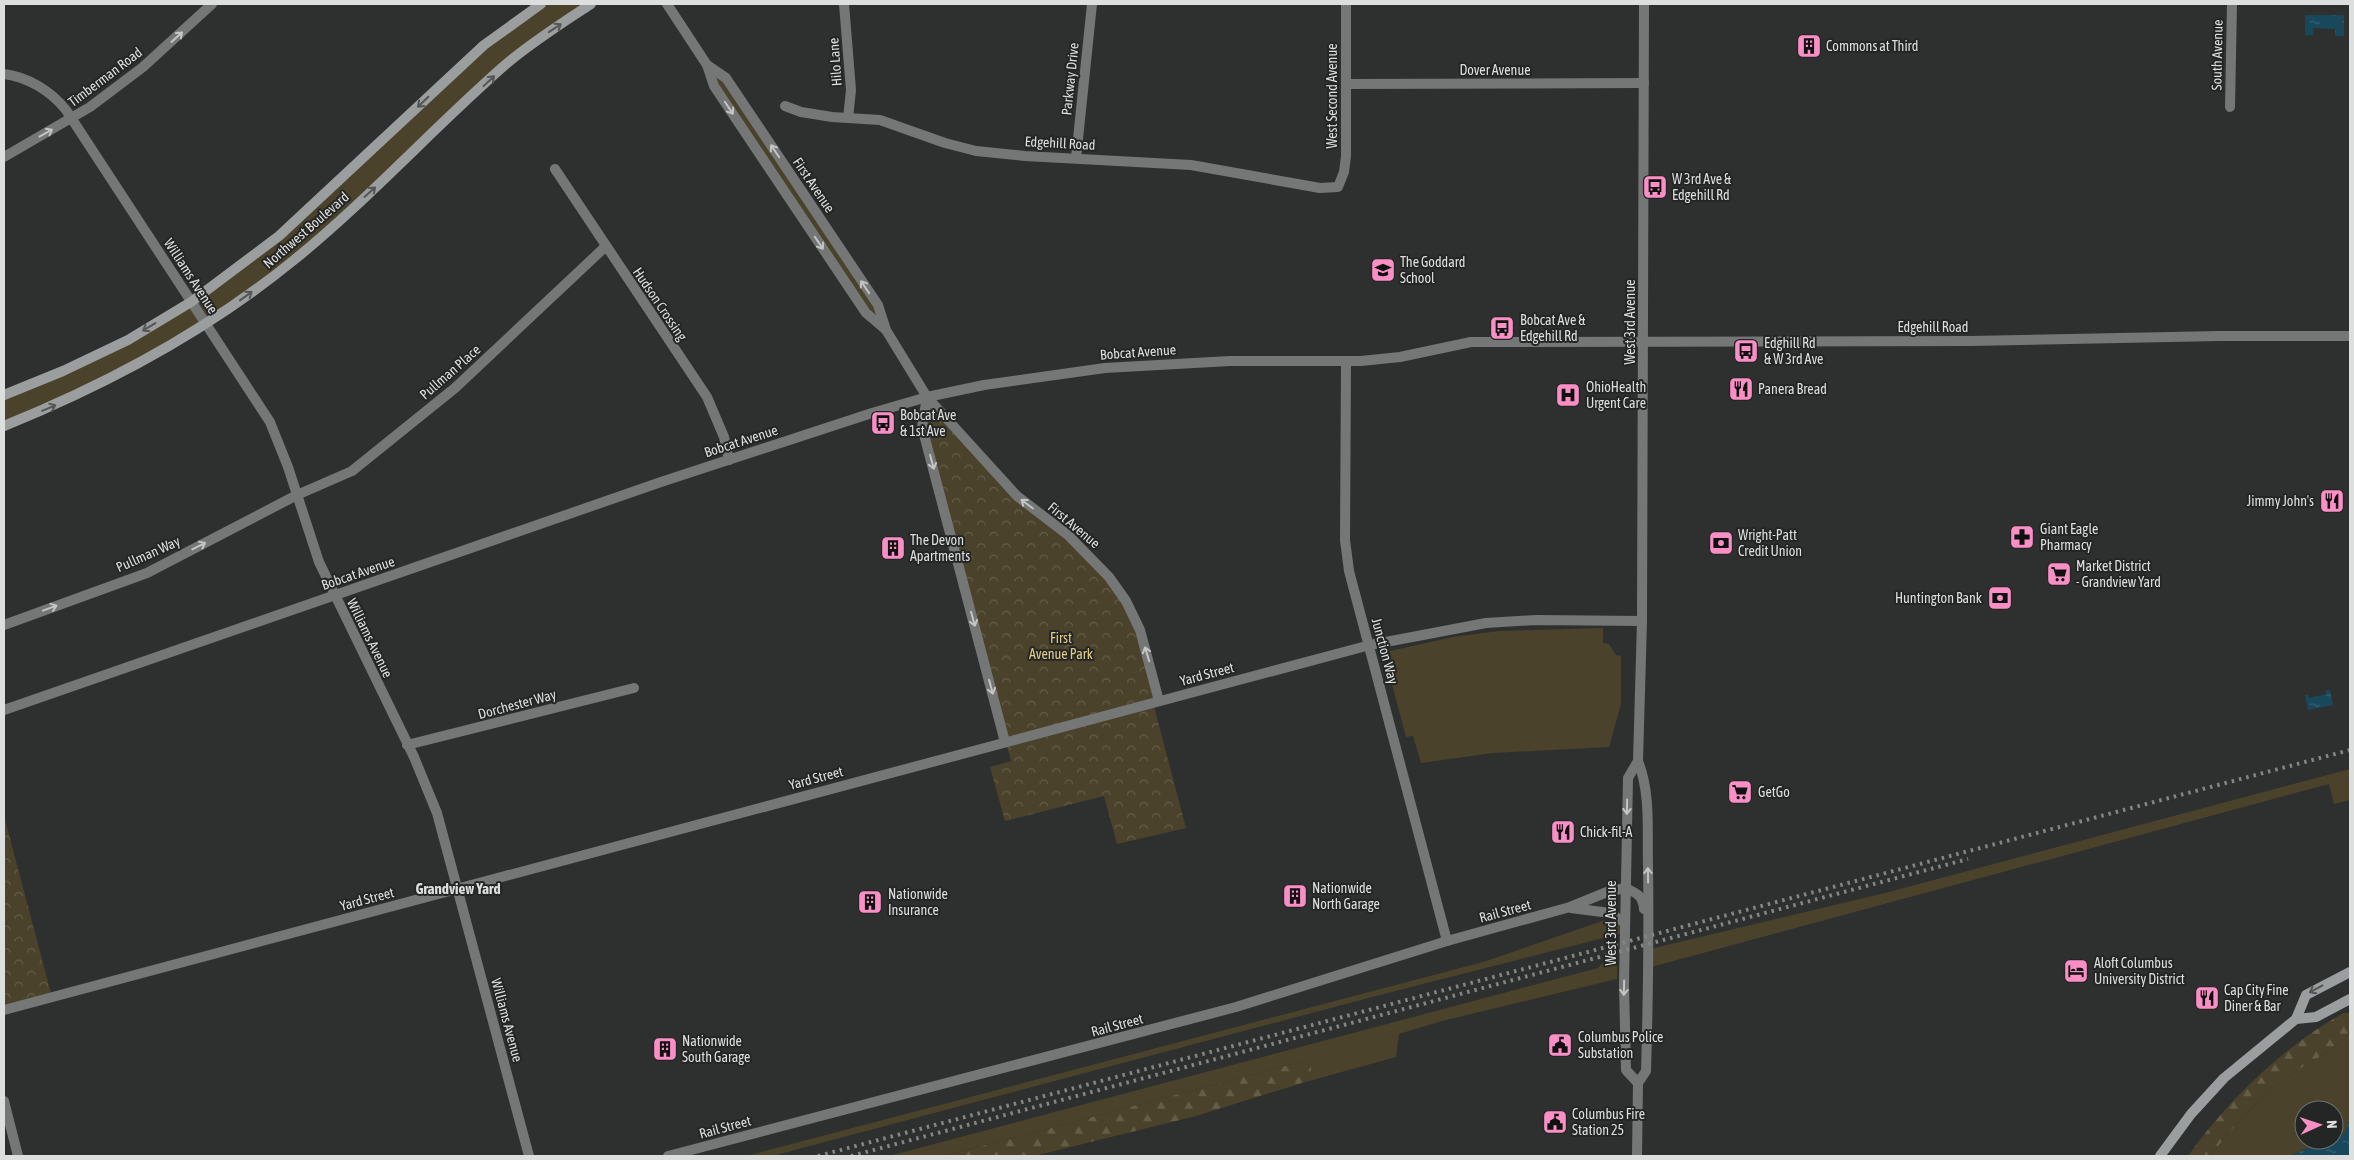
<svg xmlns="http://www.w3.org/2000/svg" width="2354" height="1160" viewBox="0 0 2354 1160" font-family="'Asap Condensed',sans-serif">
  <defs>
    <pattern id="forest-firs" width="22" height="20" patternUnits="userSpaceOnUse" patternTransform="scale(1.25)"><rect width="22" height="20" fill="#4a422a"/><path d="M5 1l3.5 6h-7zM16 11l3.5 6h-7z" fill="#645d48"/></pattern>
    <pattern id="park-crowns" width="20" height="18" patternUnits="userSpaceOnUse" patternTransform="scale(1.25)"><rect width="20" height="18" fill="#4a422a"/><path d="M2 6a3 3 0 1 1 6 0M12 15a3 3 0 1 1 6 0" fill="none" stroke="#645d48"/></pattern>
    <pattern id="water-ripples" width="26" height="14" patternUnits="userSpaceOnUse" patternTransform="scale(1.25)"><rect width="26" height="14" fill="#18485c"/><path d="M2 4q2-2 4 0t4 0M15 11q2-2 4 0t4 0" fill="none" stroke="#396273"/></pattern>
  </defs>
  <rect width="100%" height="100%" fill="#2e302f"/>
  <g fill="#4a422a">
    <polygon points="541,4 591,4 535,42 295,260 206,325 4,426 4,395 128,340 279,236 448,79"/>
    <polygon points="707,65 726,78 878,305 886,330 866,313 714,86"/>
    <polygon points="1603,628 1603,643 1609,644 1616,655 1621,656 1621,704 1609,747 1493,753 1421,763 1413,736 1406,737 1386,662 1390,651 1453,637 1499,631"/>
    <polygon points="2350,769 2350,800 2334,804 2329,784 1651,967 1650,949 1885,893"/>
    <polygon points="1605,920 1617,920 1623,933 1376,996 772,1156 746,1156 1483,962"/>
    <polygon points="1617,960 1617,979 1442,1021 1399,1034 1396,1057 1302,1083 1311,1074 1304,1061 944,1156 889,1156 1598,968 1603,963"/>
    <path d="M 2350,1032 L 2350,1119 L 2345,1133 L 2334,1137 L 2334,1110 L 2304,1110 L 2304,1140 L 2327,1140 L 2290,1156 L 2210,1156 C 2233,1128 2256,1101 2285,1079 C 2307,1062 2331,1054 2350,1032 Z"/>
  </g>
  <g fill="url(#forest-firs)">
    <path d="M 2343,1013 L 2350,1013 L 2350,1032 C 2331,1054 2307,1062 2285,1079 C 2256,1101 2233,1128 2210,1156 L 2188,1156 C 2217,1115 2254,1076 2295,1045 C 2310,1033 2327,1023 2343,1013 Z"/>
    <polygon points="1304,1061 1311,1064 1311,1074 1302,1083 1196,1116 1034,1156 944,1156"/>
  </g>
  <g fill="url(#park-crowns)">
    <polygon points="927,397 1017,496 1068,535 1126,601 1159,701 1153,703 1186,828 1117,844 1104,796 1005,821 990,767 1011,761 922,427"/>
    <polygon points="4,816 52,997 4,1010"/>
  </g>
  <g fill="url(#water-ripples)">
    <polygon points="2305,15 2344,15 2344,36 2335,36 2335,29 2314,28 2313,35 2305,35"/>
    <polygon points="2326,690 2330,690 2333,705 2308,710 2305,695 2308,695 2309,698 2326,694"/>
    <polygon points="2350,1119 2350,1156 2290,1156 2327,1140 2334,1140 2334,1137 2345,1133"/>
  </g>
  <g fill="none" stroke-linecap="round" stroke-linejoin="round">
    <g stroke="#757676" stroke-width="10">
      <polyline points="667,4 707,65 714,86 866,313 885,329"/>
      <polyline points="844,4 851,90 848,118"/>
      <polyline points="707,65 726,78 878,305 886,330 927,397 1017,496 1068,535 1109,577 1126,601 1140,630 1159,701"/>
      <path d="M 4,74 C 28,77 51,91 66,110 L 270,422 L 288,467 L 319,562 L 414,757 L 437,813 L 529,1156"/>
      <polyline points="1346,84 1644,83"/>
      <polyline points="785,106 801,112 832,117 880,120 945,143 976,151 1025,156 1191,165 1320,188 1338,187 1344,172 1346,156 1346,4"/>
      <polyline points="2230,107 2232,4"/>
      <polyline points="4,157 90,107 143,67 212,4"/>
      <polyline points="1076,158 1092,4"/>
      <polyline points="555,169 707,397 724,437 729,460"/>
      <polyline points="1346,362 1345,540 1349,571 1447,941"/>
      <polyline points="927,397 922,427 1005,742"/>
      <polyline points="4,625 147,573 297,495 352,471 455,388 605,247"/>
      <polyline points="4,710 661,482 872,413 927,397 984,385 1105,368 1230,361 1361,361 1400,357 1471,342 1970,341 2220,336 2350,336"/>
      <polyline points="407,745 634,688"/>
      <polyline points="1571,908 1610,913 1625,923"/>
      <polyline points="4,1101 18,1156"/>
      <polyline points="668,1156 1236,1007 1447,941 1570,907 1607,892 1625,888"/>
    </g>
    <g stroke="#757676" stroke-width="10">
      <polyline points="1638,761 1628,778 1624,984 1626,1070 1638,1083"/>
      <path d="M 1625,888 C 1637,893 1643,896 1644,909"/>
      <polyline points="4,1010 1370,645 1486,623 1536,620 1642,621"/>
      <path d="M 1637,1156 L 1638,1083 L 1646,1071 C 1648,1002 1649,934 1648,866 C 1647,831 1651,794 1638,761 L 1642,621 L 1644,4"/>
    </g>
    <g stroke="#9b9e9e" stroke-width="10">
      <polyline points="4,395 63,371 128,340 191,302 279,236 484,45 541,4"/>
      <path d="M 4,426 C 108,384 207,331 294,260 C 369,199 433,128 505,65 C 532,42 562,23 591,4"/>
      <polyline points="2296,1019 2316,1017 2350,999"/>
      <polyline points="2160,1156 2191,1114 2224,1078 2296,1019 2306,995 2350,972"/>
    </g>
    <g stroke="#848685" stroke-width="4" stroke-dasharray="2.5 5" stroke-linecap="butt">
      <polyline points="818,1156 2350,750"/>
      <polyline points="851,1156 1968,859"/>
    </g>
  </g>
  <defs><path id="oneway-shaft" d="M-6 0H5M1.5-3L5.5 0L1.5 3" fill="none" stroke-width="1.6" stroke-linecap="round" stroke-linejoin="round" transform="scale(1.25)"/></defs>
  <g stroke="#545655">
    <use href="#oneway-shaft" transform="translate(555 28) rotate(-34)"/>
    <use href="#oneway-shaft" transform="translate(489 81) rotate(-43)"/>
    <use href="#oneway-shaft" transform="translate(423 102) rotate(136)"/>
    <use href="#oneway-shaft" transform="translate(370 192) rotate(-42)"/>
    <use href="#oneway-shaft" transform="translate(246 296) rotate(-36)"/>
    <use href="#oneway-shaft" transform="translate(149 327) rotate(149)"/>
    <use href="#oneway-shaft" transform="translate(49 408) rotate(-23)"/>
    <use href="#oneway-shaft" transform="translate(2316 989) rotate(152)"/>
  </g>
  <g stroke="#c3c5c4">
    <use href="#oneway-shaft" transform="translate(177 37) rotate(-42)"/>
    <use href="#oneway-shaft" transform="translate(729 108) rotate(56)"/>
    <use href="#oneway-shaft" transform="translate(46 133) rotate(-29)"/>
    <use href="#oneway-shaft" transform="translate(775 151) rotate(-124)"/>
    <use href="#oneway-shaft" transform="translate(819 243) rotate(56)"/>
    <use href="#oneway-shaft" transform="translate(865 287) rotate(-124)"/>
    <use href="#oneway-shaft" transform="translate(932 462) rotate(75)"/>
    <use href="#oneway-shaft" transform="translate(1027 504) rotate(-143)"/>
    <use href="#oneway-shaft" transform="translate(199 546) rotate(-27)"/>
    <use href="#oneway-shaft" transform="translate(50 608) rotate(-20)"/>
    <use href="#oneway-shaft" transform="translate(973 619) rotate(75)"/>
    <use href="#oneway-shaft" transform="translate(1147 654) rotate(-107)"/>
    <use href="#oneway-shaft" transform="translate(991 687) rotate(75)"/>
    <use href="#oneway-shaft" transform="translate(1627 807) rotate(91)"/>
    <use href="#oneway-shaft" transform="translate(1648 875) rotate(-91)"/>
    <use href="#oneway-shaft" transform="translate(1624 988) rotate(91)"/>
  </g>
  <defs>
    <symbol id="building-square" viewBox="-11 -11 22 22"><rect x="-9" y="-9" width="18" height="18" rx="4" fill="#fa8fc6" stroke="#242625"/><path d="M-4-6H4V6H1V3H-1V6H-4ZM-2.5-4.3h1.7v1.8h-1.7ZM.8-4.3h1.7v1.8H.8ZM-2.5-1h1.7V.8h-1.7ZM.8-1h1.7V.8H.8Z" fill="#111"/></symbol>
    <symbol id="bus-square" viewBox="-11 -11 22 22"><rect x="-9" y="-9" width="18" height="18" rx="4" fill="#fa8fc6" stroke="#242625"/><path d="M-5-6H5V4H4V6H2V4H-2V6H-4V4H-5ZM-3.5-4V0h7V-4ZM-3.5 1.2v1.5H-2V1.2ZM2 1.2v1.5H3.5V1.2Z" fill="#111"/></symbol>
    <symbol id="school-square" viewBox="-11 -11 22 22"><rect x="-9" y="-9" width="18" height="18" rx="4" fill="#fa8fc6" stroke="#242625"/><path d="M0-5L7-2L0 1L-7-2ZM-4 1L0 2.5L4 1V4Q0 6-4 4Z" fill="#111"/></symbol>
    <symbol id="restaurant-square" viewBox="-11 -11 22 22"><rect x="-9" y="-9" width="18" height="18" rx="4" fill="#fa8fc6" stroke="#242625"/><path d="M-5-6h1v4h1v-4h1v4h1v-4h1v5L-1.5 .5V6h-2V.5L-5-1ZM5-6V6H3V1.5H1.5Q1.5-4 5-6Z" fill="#111"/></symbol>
    <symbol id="hospital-square" viewBox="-11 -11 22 22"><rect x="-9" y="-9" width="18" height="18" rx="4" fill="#fa8fc6" stroke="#242625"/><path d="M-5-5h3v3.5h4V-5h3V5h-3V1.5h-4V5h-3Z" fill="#111"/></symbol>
    <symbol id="pharmacy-square" viewBox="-11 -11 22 22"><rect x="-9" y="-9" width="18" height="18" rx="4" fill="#fa8fc6" stroke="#242625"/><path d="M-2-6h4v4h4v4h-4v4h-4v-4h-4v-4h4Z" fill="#111"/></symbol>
    <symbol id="bank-square" viewBox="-11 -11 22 22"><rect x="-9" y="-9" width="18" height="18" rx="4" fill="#fa8fc6" stroke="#242625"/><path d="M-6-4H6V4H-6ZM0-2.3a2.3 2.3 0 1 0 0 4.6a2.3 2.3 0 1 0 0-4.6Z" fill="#111"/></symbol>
    <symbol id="supermarket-square" viewBox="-11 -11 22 22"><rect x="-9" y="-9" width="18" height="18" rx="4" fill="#fa8fc6" stroke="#242625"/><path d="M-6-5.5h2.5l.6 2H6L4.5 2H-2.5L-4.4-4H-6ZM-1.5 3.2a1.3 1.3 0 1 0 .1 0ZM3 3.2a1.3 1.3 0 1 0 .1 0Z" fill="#111"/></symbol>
    <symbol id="hotel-square" viewBox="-11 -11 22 22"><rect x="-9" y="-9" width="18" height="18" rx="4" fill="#fa8fc6" stroke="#242625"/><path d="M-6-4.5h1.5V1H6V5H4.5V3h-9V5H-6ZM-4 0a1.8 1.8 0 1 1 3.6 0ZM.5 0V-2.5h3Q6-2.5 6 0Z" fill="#111"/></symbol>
    <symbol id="civic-square" viewBox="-11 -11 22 22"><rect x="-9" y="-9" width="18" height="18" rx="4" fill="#fa8fc6" stroke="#242625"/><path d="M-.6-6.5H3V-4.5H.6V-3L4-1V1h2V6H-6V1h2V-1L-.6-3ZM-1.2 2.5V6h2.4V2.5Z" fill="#111"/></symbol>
  </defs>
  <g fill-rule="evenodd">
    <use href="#building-square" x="1795" y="32" width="28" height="28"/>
    <use href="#bus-square" x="1641" y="173" width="28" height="28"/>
    <use href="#school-square" x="1369" y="256" width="28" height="28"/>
    <use href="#bus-square" x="1488" y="314" width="28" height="28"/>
    <use href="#bus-square" x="1732" y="337" width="28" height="28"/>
    <use href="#restaurant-square" x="1727" y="375" width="28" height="28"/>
    <use href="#hospital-square" x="1554" y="381" width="28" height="28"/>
    <use href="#bus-square" x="869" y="409" width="28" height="28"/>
    <use href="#restaurant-square" x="2318" y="487" width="28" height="28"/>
    <use href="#pharmacy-square" x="2008" y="523" width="28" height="28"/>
    <use href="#bank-square" x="1707" y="529" width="28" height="28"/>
    <use href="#building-square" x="879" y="534" width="28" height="28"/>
    <use href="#supermarket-square" x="2045" y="560" width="28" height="28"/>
    <use href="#bank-square" x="1986" y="584" width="28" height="28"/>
    <use href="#supermarket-square" x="1726" y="778" width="28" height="28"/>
    <use href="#restaurant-square" x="1549" y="818" width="28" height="28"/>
    <use href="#building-square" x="1281" y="882" width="28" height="28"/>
    <use href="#building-square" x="856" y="888" width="28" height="28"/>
    <use href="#hotel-square" x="2062" y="957" width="28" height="28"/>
    <use href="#restaurant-square" x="2193" y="984" width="28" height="28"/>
    <use href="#civic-square" x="1546" y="1031" width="28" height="28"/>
    <use href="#building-square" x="651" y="1035" width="28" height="28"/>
    <use href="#civic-square" x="1541" y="1108" width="28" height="28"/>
  </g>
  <g text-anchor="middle" stroke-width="4" stroke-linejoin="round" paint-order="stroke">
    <g font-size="14" fill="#dddfde" stroke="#242625" text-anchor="start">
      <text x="1826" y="51">Commons at Third</text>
      <text x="1672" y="184">W 3rd Ave &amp;<tspan x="1672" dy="16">Edgehill Rd</tspan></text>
      <text x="1400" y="267">The Goddard<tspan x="1400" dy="16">School</tspan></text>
      <text x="1520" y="325">Bobcat Ave &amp;<tspan x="1520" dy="16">Edgehill Rd</tspan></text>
      <text x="1764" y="348">Edghill Rd<tspan x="1764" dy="16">&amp; W 3rd Ave</tspan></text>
      <text x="1586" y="392">OhioHealth<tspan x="1586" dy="16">Urgent Care</tspan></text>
      <text x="1758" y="394">Panera Bread</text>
      <text x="900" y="420">Bobcat Ave<tspan x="900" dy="16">&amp; 1st Ave</tspan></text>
      <text x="2314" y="506" text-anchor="end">Jimmy John's</text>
      <text x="2040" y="534">Giant Eagle<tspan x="2040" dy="16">Pharmacy</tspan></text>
      <text x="1738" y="540">Wright-Patt<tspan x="1738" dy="16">Credit Union</tspan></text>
      <text x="910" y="545">The Devon<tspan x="910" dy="16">Apartments</tspan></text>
      <text x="2076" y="571">Market District<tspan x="2076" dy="16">- Grandview Yard</tspan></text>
      <text x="1982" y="603" text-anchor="end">Huntington Bank</text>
      <text x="1758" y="797">GetGo</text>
      <text x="1580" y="837">Chick-fil-A</text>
      <text x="1312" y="893">Nationwide<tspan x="1312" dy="16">North Garage</tspan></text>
      <text x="888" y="899">Nationwide<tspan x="888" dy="16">Insurance</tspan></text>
      <text x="2094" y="968">Aloft Columbus<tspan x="2094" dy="16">University District</tspan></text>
      <text x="2224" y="995">Cap City Fine<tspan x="2224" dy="16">Diner &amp; Bar</tspan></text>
      <text x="1578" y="1042">Columbus Police<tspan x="1578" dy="16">Substation</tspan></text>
      <text x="682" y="1046">Nationwide<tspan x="682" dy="16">South Garage</tspan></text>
      <text x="1572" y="1119">Columbus Fire<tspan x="1572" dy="16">Station 25</tspan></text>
    </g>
    <g font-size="14" fill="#dddfde" stroke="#242625">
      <text transform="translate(2217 55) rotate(-89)" y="5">South Avenue</text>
      <text transform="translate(835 62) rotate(-94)" y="5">Hilo Lane</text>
      <text x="1495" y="75">Dover Avenue</text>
      <text transform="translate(105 77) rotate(-37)" y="5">Timberman Road</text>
      <text transform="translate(1070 79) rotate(-84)" y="5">Parkway Drive</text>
      <text transform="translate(1332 96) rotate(-90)" y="5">West Second Avenue</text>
      <text transform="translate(1060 143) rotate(3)" y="5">Edgehill Road</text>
      <text transform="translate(814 185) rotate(56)" y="5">First Avenue</text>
      <text transform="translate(306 230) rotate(-41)" y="5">Northwest Boulevard</text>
      <text transform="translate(191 276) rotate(57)" y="5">Williams Avenue</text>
      <text transform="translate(660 304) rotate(56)" y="5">Hudson Crossing</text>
      <text transform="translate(1630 322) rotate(-90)" y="5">West 3rd Avenue</text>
      <text x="1933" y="332">Edgehill Road</text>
      <text transform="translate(1138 352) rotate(-4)" y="5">Bobcat Avenue</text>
      <text transform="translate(450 372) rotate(-41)" y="5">Pullman Place</text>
      <text transform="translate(741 441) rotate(-18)" y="5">Bobcat Avenue</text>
      <text transform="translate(1074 525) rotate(40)" y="5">First Avenue</text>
      <text transform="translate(148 554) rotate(-24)" y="5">Pullman Way</text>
      <text transform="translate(358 573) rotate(-19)" y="5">Bobcat Avenue</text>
      <text transform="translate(370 638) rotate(64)" y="5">Williams Avenue</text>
      <text transform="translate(1385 651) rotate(75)" y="5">Junction Way</text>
      <text transform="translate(1207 674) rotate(-15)" y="5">Yard Street</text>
      <text transform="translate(517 704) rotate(-15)" y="5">Dorchester Way</text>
      <text transform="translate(816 778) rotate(-15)" y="5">Yard Street</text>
      <text transform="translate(367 899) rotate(-15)" y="5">Yard Street</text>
      <text transform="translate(1505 911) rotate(-15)" y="5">Rail Street</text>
      <text transform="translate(1611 923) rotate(-90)" y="5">West 3rd Avenue</text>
      <text transform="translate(507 1020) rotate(75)" y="5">Williams Avenue</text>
      <text transform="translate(1117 1025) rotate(-15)" y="5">Rail Street</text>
      <text transform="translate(725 1127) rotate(-15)" y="5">Rail Street</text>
    </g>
    <g font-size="14" fill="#e2cb87" stroke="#242625">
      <text x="1061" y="643">First<tspan x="1061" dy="16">Avenue Park</tspan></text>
    </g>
    <g font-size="15" font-weight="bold" fill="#dddfde" stroke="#242625">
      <text x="458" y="894">Grandview Yard</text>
    </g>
  </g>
  <rect width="2354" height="1160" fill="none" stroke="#dddfde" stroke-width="10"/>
  <g transform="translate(2319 1125) rotate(87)"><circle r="24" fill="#242625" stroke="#6e706f"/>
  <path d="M0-4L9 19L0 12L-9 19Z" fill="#fa8fc6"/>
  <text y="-8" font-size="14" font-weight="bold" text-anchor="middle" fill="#dddfde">N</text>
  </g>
</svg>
